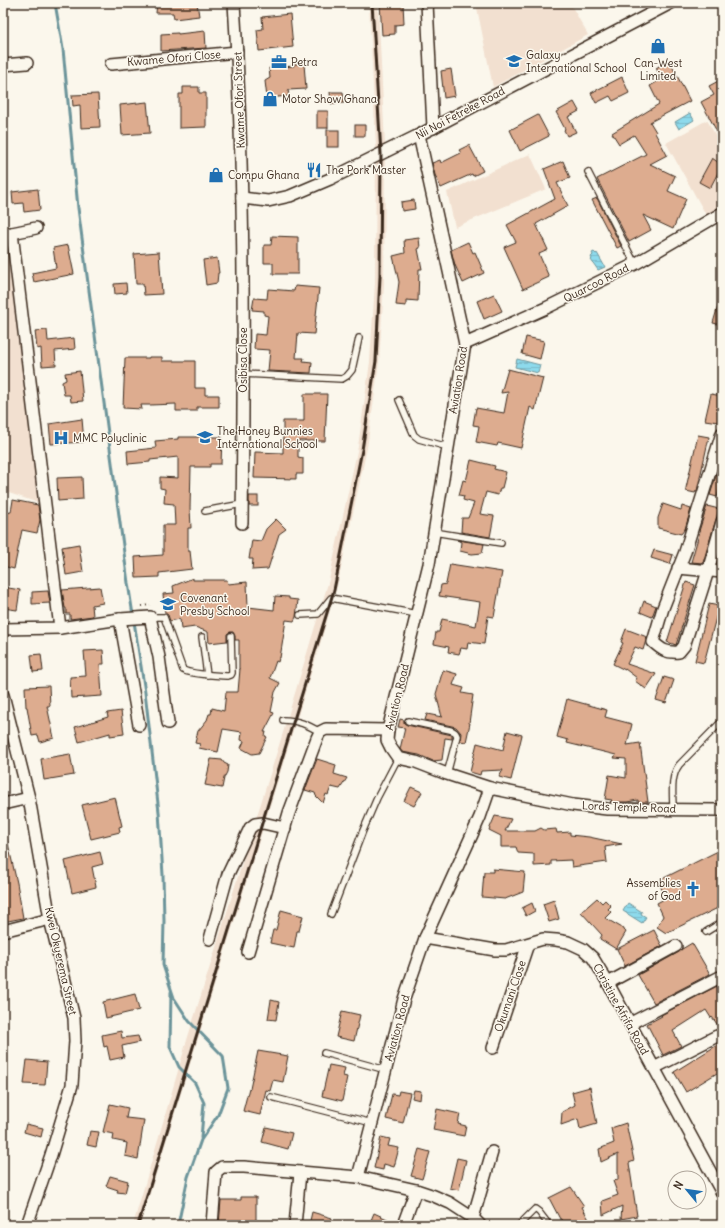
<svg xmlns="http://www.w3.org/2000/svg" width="725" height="1228" viewBox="0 0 725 1228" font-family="Delius,sans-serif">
  <defs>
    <pattern id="water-rules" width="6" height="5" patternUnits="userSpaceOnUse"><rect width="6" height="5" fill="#8ddaec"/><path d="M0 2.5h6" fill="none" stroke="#7bbbca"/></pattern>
  </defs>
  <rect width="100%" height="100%" fill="#fbf7ec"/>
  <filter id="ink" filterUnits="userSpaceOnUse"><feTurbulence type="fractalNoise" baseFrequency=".025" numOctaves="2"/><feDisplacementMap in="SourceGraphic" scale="8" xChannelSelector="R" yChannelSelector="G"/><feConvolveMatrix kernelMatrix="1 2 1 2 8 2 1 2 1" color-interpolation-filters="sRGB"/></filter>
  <g filter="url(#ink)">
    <g fill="#f2e0d0">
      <polygon points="369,3 378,3 385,146 384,283 379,363 367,448 338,582 320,644 140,1225 133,1225 187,1040 286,723 329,580 358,447 370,362 375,283 376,146"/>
      <polygon points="476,3 570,3 588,35 493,87"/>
      <polygon points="707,120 722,147 722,215 710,222 666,143"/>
      <polygon points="530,154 546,189 455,227 447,192"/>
      <polygon points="6,242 42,504 3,491 3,243"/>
    </g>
    <g fill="url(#water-rules)" stroke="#6c949a">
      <polygon points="690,113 694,120 679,129 675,122"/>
      <polygon points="594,252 596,254 597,253 605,267 598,270 591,260 592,259 591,257 593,255 592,253"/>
      <polygon points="517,359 540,365 538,373 515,367"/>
      <polygon points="628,903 642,912 641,914 646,917 642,923 623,911"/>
    </g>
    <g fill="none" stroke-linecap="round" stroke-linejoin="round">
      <g stroke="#6c949a" stroke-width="3">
        <polyline points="55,3 63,49 78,208 128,583 145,692 159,812 163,875 164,921 163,965 174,998 189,1021 223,1056 228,1088 218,1115 201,1140 188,1177 178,1225"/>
        <polyline points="171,992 170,1047 179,1067 195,1083 204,1103 201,1138"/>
      </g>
    </g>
    <g fill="#ddac8f" stroke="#3b2a1e">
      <polygon points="157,3 197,3 199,16 174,19 173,13 156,13"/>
      <polygon points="380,3 403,3 404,24 395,25 395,34 382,35"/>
      <polygon points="290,14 293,47 259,51 257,30 263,29 262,17"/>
      <polygon points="205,31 206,48 161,51 161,34 178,33 178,34"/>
      <polygon points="669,60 690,101 650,122 656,132 655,133 667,155 650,164 675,176 668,191 686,199 673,229 643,215 651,230 629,242 597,179 646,154 634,135 619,144 612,133 659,104 650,86 662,79 656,68"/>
      <polygon points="294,64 304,64 306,89 288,90 289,96 267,98 265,81 270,78 269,68 294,66"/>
      <polygon points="451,69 455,96 444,98 441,71"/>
      <polygon points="622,77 629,93 613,101 610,96 596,103 591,93"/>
      <polygon points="722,79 722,141 701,102 714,95 709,86"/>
      <polygon points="183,87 199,87 199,93 206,93 206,127 179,128 179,94 183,94"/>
      <polygon points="330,92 343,92 344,103 331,104"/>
      <polygon points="98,94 100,127 81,128 80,105 73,106 72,95"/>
      <polygon points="147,102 150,133 122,135 120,105"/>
      <polygon points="574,102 579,111 568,117 576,132 567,136 564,130 565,129 556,112"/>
      <rect x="317" y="111" width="11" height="17"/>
      <polygon points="538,115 549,136 520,151 510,130"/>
      <rect x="355" y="125" width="10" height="11"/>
      <rect x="327" y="130" width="12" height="17"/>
      <polygon points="469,145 483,171 473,176 472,174 441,188 435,175 432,163 440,160 441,163 461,153 459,150"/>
      <polygon points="712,158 722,165 710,188 699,182"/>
      <polygon points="563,161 570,178 557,183 568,206 536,224 548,250 539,254 549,277 523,289 504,247 516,242 507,225 555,199 544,169"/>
      <polygon points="38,189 40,210 24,212 23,203 13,204 12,192"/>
      <polygon points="597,198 621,246 617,248 592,200"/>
      <polygon points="414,200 415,209 402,211 401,202"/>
      <polygon points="272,236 298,237 298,274 273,274 273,263 264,263 264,245 271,245"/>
      <polygon points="419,238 420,248 418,249 422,269 419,269 418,301 406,300 406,306 396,305 399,282 393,256 405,253 404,240"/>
      <polygon points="468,242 473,253 475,252 484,273 463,283 455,265 451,250"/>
      <polygon points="68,245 74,274 34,282 32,273 56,268 53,248"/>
      <polygon points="159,252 162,294 144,295 143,284 136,284 134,254"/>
      <polygon points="217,258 219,273 218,273 217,283 206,285 203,260"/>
      <polygon points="126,283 127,293 115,294 114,284"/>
      <polygon points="295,286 319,288 314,334 298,333 296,358 304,358 303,361 312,362 311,373 268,371 270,350 254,349 255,334 266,335 268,316 264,315 264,311 252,310 254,298 267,299 268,289 294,291"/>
      <polygon points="494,294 502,311 484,319 477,301"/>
      <polygon points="720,299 722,300 722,325 713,323"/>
      <polygon points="47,330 48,341 74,338 75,349 55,351 56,365 42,366 41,348 37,349 35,331"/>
      <polygon points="526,337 544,341 540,359 522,354"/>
      <polygon points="149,357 162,357 162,361 195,361 195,388 205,388 205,395 219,395 219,407 197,407 197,411 176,411 176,404 150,405 141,405 142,409 123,408 125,358 149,358"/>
      <polygon points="508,369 543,378 535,410 530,407 521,448 498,443 497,446 476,442 479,426 473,425 476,408 504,413 508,392 501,393"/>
      <polygon points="80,371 83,401 71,402 70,395 64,395 62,382 66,380 65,373"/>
      <polygon points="304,394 327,394 325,441 298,441 298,457 303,458 303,474 296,474 296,479 254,478 255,452 283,453 283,421 304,421"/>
      <polygon points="711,394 722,396 722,402 718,422 705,420"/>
      <polygon points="82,419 84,442 51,444 49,424"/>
      <polygon points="698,435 709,437 697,491 696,491 695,493 686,491 686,488"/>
      <polygon points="178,437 222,437 221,464 210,464 210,467 191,467 190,508 191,528 188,528 188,551 190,551 192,569 159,573 159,577 136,578 135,557 163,555 163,525 175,525 174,504 164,503 165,489 160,488 160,477 178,478 178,457 150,460 150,462 128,464 127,451 156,448 155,441 178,439"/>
      <polygon points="722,457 722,480 717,497 710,495"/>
      <polygon points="471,460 495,466 494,469 506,472 502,488 500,488 498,495 486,492 480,514 494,516 490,537 461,532 462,518 468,518 474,503 463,500 464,496 459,495 463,480 466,481"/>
      <polygon points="82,477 83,499 58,501 57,478"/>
      <rect x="249" y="496" width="9" height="10"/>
      <polygon points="13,500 38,505 40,520 37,533 22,530 14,569 3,566 3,530 6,513 11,512"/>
      <polygon points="663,504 681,510 682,506 691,509 685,529 681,534 658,528 658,518"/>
      <polygon points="707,506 719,509 716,519 703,563 691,562 700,531 699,531"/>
      <polygon points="276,519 286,529 279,534 268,569 252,570 253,559 249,559 252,540 261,541 266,529"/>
      <polygon points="457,540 484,544 482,553 472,554 460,551 461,542"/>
      <polygon points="79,544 83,572 66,575 62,547"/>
      <polygon points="654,550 673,555 670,564 651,558"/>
      <polygon points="450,564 502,572 494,617 488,616 484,644 468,642 467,649 461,648 459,654 448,652 449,647 434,644 436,632 439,632 442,619 476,626 480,602 439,596 441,585 446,584"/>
      <polygon points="193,578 193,580 227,580 228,584 247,582 248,607 274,610 275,596 289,597 289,599 298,600 296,617 294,621 286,620 280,658 279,658 278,662 276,661 270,678 280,683 275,692 271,712 274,713 264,732 266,732 265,736 267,737 259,753 252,754 241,748 244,741 241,740 242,732 223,729 218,752 199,748 200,744 195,743 198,731 207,720 209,714 211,714 212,708 224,711 226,692 238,692 240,669 239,669 239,640 235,640 235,636 233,632 230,632 227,634 227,641 209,643 208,632 195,627 181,629 180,619 170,621 168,615 165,613 163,594 174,593 173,586"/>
      <polygon points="686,582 695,585 676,645 667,642"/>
      <polygon points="3,587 20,590 17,610 3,608"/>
      <polygon points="100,587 103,603 92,605 93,616 70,619 70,614 66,614 66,608 65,608 62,590"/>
      <polygon points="48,591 50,603 32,604 32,592"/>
      <polygon points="644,601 656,606 652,617 640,612"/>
      <polygon points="709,604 719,606 704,663 695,661"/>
      <polygon points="626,629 647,637 643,650 635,647 627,664 656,674 646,689 635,681 637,678 625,669 625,670 613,664 623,643 621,642"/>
      <polygon points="103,650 104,664 100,664 102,696 71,698 70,677 86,676 84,651"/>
      <polygon points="41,654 43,671 33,672 31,655"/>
      <polygon points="443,670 457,674 453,685 464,688 462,693 473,695 469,723 470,723 466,742 460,741 461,733 456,727 425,720 427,714 442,717 436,694"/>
      <polygon points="664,677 674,680 666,703 656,700"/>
      <polygon points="49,686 50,706 47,706 54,738 40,742 38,735 32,736 27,707 26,707 25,687"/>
      <polygon points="567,699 607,710 605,717 632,724 627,745 640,743 648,802 638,802 638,800 627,802 610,802 612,800 605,799 609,775 626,778 626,759 614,758 616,755 567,743 568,740 557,737"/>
      <polygon points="121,711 124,734 110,736 110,733 79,742 75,727 108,717 107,713"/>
      <polygon points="400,719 404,720 404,723 407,725 452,735 452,739 445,738 442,760 433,761 419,755 402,752 400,749 405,728 398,727"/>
      <polygon points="507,731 522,735 511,780 499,777 503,770 481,771 480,775 470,772 477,743 503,750"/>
      <polygon points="70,754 74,775 44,780 41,759"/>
      <polygon points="211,759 222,760 224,763 228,765 227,772 224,778 222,788 205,785"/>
      <polygon points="317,759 336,765 334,774 347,778 340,789 331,787 328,795 326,794 323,803 316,796 315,793 305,790"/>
      <polygon points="411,787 422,792 414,806 404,801"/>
      <polygon points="115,797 122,826 119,827 120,832 91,839 82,805"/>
      <polygon points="495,816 511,819 505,831 535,831 541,828 544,830 556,829 557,833 570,832 570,835 589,837 622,844 605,847 607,862 572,867 571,860 551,861 551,865 534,866 534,854 518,853 516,847 501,847 501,836 489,830"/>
      <polygon points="3,835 6,835 17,883 23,918 3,922"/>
      <polygon points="718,851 722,858 722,906 666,933 657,927 663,916 657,903 666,898 658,881"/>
      <polygon points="100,852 103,864 92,867 96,887 72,893 65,861"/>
      <polygon points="493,869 525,872 523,892 505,899 482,897 484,872 493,872"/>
      <polygon points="597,898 602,903 605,900 611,906 608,909 611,912 605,918 624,929 624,930 626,932 616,949 600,939 602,935 581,912"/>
      <polygon points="554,900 559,919 549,922 543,904"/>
      <polygon points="532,903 535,911 526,916 522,908"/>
      <polygon points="281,910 303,916 299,931 297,931 294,948 270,943 273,930 276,930"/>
      <polygon points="654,930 662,946 625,966 617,949"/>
      <polygon points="692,943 710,974 654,1003 638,975 679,952 682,949"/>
      <polygon points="717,986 722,995 722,1031 712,1017 711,1018 706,1010 673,1031 681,1046 663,1055 647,1024 662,1016 661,1015"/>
      <polygon points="135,994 139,1010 106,1018 103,1002"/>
      <polygon points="271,1000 279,1002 276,1020 268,1019"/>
      <polygon points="342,1011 360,1015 354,1041 336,1037"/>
      <polygon points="121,1031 122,1038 138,1036 140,1042 122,1046 124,1057 110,1060 107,1046 104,1047 102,1035"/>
      <polygon points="722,1042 722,1070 686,1092 674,1072"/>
      <polygon points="258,1051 288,1056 283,1082 273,1080 270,1091 266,1090 260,1115 243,1111 249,1088 250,1089"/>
      <polygon points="27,1060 47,1062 45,1085 24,1084"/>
      <polygon points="329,1065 345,1068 343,1076 347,1077 342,1101 322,1096"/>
      <polygon points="590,1087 597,1124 580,1129 578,1119 561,1125 562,1112 575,1105 572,1092"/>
      <polygon points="414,1090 421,1091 420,1100 412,1098"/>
      <polygon points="399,1091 410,1093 403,1123 386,1119 392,1094 398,1095"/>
      <polygon points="110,1104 128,1108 126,1118 144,1120 138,1159 125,1156 127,1143 113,1140 114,1134 103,1132"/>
      <polygon points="437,1109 460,1114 458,1124 466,1126 464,1136 433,1130"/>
      <polygon points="626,1123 634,1161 629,1163 637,1216 621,1219 622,1206 603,1215 602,1201 618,1195 613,1181 618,1180 618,1154 601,1162 599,1149 614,1143 611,1128"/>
      <polygon points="26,1124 43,1128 41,1137 24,1132"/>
      <polygon points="266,1127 292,1133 288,1149 262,1142"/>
      <polygon points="90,1131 99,1132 96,1147 87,1145"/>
      <polygon points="381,1137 390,1139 388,1146 399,1148 394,1167 384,1164 383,1170 374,1168"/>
      <polygon points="419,1149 430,1152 422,1179 411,1176"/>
      <polygon points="457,1158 466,1160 459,1190 450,1188"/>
      <polygon points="110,1176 128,1181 125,1193 117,1192 118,1190 106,1186"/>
      <polygon points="571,1187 584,1206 582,1207 592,1225 564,1225 561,1219 560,1219 549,1198"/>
      <polygon points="241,1197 256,1197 256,1225 219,1225 221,1200 241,1200"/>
      <polygon points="312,1212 332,1218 330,1225 309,1225"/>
      <polygon points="374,1213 396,1223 396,1225 369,1225"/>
    </g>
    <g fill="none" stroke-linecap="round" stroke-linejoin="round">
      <defs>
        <g id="service">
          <polyline points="588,172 635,264"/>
          <polyline points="243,374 342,379 347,376 352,370 359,338"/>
          <polyline points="399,400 414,435 419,439 448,447"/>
          <polyline points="205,511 242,504"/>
          <polyline points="434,532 501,543"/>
          <polyline points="300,615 318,614 331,598 417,614"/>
          <path d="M 150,617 L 164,617 L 183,670 C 192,675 217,675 228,676 L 231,675 L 232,673 L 231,636"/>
          <polyline points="202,637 207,675"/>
          <path d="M 283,720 C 298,720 308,725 320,732"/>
          <path d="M 408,721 L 450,730 C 454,731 456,732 457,736 L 447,774"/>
          <path d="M 673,809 C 673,795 670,777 679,765 L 722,721"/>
          <polyline points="331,914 362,833 377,798 398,758"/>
          <polyline points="706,932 722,922"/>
          <polyline points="324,1053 386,1070"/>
          <polyline points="271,1097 372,1123"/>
          <polyline points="519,1225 535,1209 539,1212 549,1225"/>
        </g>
        <g id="minor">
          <path d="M 234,3 C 245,176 244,349 242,523"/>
          <polyline points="427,3 433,128"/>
          <polyline points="111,64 237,52"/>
          <polyline points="3,65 27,63"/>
          <polyline points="419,135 465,344 429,564 388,730 387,740 391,748 398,758 416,762 447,774 490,788 573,805 607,809 718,810 722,811"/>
          <polyline points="242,198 268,201 290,196 330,179 419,135 671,3"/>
          <polyline points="12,233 60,628"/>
          <polyline points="3,234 12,233 36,228"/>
          <polyline points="465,344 546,308 635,264 722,213"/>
          <path d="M 722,433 L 685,552 L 663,608 L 653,642 C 662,650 666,653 679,652 L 684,646 L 708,571 L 722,522"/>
          <polyline points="678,568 722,572"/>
          <polyline points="120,619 139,725"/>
          <polyline points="3,629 60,628 120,619 150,617 159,657 168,723"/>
          <polyline points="3,695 29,798 50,919 74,1018 75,1041 72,1085 51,1155 27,1225"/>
          <polyline points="3,804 29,798"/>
          <polyline points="3,931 50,919"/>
          <polyline points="425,938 495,950 506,950 543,939 556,940 568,942 583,949 593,958 608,983 722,1193"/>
          <polyline points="210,939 228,874 250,828 255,824 263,823 285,828"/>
          <polyline points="248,952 289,813 317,738 320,732 326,729 388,730"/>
          <polyline points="608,983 676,946"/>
          <polyline points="631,1023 720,977"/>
          <polyline points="493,1048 528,944"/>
          <polyline points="654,1068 717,1036"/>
          <polyline points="358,1177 404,999 425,938 480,817 490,788"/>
          <polyline points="473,1218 492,1152"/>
          <polyline points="212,1225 216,1172 222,1167 244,1167 358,1177 416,1190 434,1196 450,1203 473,1218 480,1225"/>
          <polyline points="295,1225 300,1173"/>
          <polyline points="403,1225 416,1190"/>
        </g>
      </defs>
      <use href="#service" stroke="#3b2a1e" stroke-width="8"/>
      <use href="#minor" stroke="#3b2a1e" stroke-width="14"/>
      <polyline stroke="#3b2a1e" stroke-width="2" stroke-dasharray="1 3" stroke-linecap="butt" points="142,606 150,605"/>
      <use href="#service" stroke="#fbf7ec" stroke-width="5.5"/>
      <use href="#minor" stroke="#fbf7ec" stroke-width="11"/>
      <polyline stroke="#3b2a1e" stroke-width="3" points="138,1225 334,590 362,450 376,361 380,276 381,154 372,3"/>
    </g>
  </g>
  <defs>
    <symbol id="shop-bare" viewBox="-9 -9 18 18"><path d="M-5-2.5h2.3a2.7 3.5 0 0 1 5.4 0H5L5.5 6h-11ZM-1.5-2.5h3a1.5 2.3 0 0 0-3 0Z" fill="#1f6fb2" stroke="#fbf7ec" stroke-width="2.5" paint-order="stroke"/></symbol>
    <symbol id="school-bare" viewBox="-9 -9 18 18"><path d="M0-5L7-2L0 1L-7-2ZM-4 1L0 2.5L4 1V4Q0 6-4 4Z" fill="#1f6fb2" stroke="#fbf7ec" stroke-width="2.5" paint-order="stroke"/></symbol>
    <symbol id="office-bare" viewBox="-9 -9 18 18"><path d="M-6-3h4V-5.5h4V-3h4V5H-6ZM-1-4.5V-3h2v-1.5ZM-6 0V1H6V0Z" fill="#1f6fb2" stroke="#fbf7ec" stroke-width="2.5" paint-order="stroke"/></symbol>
    <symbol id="restaurant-bare" viewBox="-9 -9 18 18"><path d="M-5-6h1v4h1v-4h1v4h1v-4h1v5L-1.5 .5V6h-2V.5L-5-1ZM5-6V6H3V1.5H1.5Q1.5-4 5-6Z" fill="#1f6fb2" stroke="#fbf7ec" stroke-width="2.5" paint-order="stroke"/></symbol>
    <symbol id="hospital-bare" viewBox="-9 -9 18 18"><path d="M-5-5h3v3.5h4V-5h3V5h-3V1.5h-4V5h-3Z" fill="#1f6fb2" stroke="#fbf7ec" stroke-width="2.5" paint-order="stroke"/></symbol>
    <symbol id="church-bare" viewBox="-9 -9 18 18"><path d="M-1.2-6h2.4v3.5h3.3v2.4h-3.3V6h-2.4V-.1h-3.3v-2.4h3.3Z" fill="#1f6fb2" stroke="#fbf7ec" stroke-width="2.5" paint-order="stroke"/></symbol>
  </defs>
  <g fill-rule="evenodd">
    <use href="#shop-bare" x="647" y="35" width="22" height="22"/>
    <use href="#school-bare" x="503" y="50" width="22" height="22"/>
    <use href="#office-bare" x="268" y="51" width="22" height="22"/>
    <use href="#shop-bare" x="259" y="88" width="22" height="22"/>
    <use href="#restaurant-bare" x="303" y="159" width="22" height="22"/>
    <use href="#shop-bare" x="205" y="164" width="22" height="22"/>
    <use href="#school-bare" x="194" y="426" width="22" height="22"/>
    <use href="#hospital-bare" x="50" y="427" width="22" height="22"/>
    <use href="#school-bare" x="157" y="593" width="22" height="22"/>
    <use href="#church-bare" x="682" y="878" width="22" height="22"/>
  </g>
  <g text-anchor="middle" stroke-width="3" stroke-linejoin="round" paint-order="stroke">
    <g font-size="11" fill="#3b2a1e" stroke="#fbf7ec" text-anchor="start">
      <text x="526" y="59">Galaxy<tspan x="526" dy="13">International School</tspan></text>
      <text x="291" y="66">Petra</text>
      <text x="658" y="67" text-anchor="middle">Can-West<tspan x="658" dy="13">Limited</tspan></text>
      <text x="282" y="103">Motor Show Ghana</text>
      <text x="326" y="174">The Pork Master</text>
      <text x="228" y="179">Compu Ghana</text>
      <text x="217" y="435">The Honey Bunnies<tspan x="217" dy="13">International School</tspan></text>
      <text x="73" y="442">MMC Polyclinic</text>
      <text x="180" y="602">Covenant<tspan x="180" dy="13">Presby School</tspan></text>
      <text x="681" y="887" text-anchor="end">Assemblies<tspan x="681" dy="13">of God</tspan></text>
    </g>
    <g font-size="11" fill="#3b2a1e" stroke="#fbf7ec">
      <text transform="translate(174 58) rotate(-5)" y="4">Kwame Ofori Close</text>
      <text transform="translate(239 100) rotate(-92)" y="4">Kwame Ofori Street</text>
      <text transform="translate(460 113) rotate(-28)" y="4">Nii Noi Fetreke Road</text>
      <text transform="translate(596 283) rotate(-27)" y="4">Quarcoo Road</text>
      <text transform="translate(243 360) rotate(-90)" y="4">Osibisa Close</text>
      <text transform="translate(458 380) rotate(-81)" y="4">Aviation Road</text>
      <text transform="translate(397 697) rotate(-76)" y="4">Aviation Road</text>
      <text transform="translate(629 807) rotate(2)" y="4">Lords Temple Road</text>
      <text transform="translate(61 961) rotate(77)" y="4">Kwei Okyerema Street</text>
      <text transform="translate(510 996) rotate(-71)" y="4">Okumani Close</text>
      <text transform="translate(621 1009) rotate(61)" y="4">Christine Afrifa Road</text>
      <text transform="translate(397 1028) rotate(-75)" y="4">Aviation Road</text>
    </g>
  </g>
  <rect width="725" height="1228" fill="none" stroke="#fbf7ec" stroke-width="16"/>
  <rect x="8" y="8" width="709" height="1212" fill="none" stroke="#3b2a1e" stroke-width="1.5" filter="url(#ink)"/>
  <g transform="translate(687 1190) rotate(299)"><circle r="19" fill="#fbf7ec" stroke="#aea59a"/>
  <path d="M0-3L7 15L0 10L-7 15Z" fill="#1f6fb2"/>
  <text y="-6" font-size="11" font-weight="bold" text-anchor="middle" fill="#3b2a1e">N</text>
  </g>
</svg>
